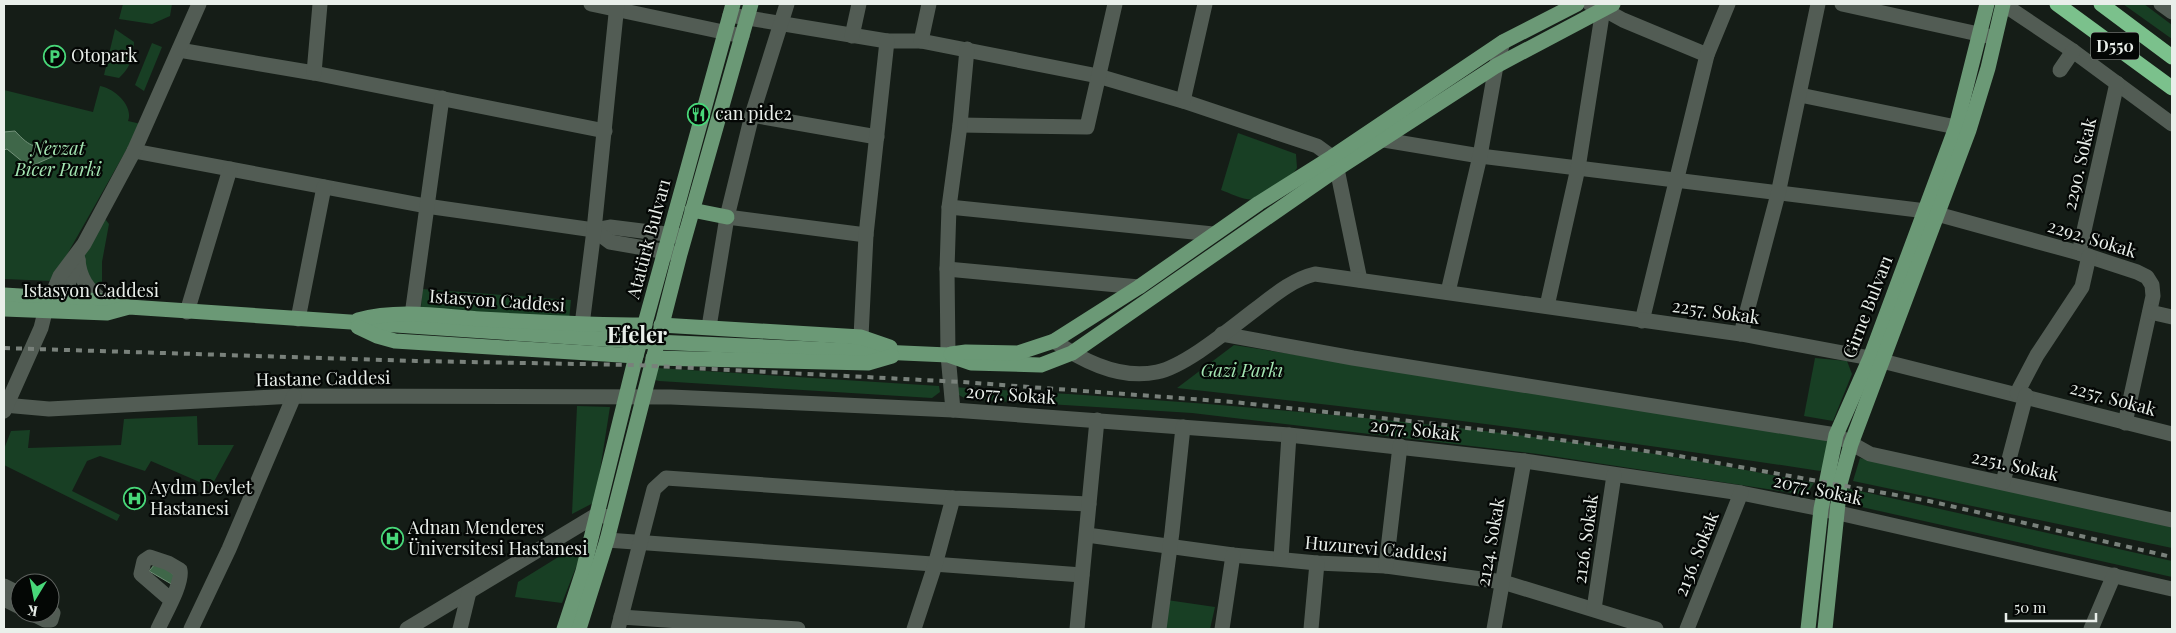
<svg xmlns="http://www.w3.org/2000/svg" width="2176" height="633" viewBox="0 0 2176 633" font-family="'Playfair Display',serif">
  <rect width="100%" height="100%" fill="#151d17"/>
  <g fill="#183f24">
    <polygon points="123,4 172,4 170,16 152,24 119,19"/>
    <polygon points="2123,4 2144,4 2172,25 2172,39"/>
    <path d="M 115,29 L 134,42 C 133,59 131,66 119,78 L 104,75 Z"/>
    <polygon points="152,43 162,47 144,91 135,85"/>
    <path d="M 100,86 C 114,88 134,106 128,121 L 141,124 L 52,281 L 4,279 L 4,90 L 93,112 Z"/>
    <path d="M 1238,133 L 1296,154 L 1297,168 C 1292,177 1266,196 1256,199 C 1246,202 1230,193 1221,190 Z"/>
    <polygon points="105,219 109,224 102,262 102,285 90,285 83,255"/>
    <polygon points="422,289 571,300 569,321 421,310"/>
    <path d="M 1234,345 L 1816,436 L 1827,441 L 1828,466 L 1820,471 C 1606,438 1392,411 1177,388 Z"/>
    <polygon points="1815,358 1847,361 1852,374 1833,421 1804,416"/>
    <polygon points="657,368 939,386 940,392 932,398 659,381 655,380"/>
    <path d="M 952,387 C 1191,401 1431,419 1668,456 C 1717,464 1765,474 1814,483 L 1808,492 L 1799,494 L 1538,454 L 1192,413 L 966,399 L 952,391 Z"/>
    <polygon points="577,406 610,407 595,502 572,514"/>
    <polygon points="197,416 198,445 234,445 211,487 151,461 145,471 100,456 87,461 72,491 120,515 117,521 4,465 4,449 11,431 30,430 28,448 121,445 124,419"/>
    <polygon points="1860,458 2172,523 2172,548 1853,481"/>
    <polygon points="1842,487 2172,561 2172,577 1844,503"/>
    <polygon points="576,550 580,557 562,603 515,597 518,582 568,551"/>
    <polygon points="1167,600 1215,607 1210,629 1164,629"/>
  </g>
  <g fill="#3f6749" stroke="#729079">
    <path d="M 15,131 C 31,148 35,149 57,143 L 61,153 L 29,167 L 7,149 L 4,150 L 4,132 Z"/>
    <polygon points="155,564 165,567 175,576 173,585 149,571"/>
  </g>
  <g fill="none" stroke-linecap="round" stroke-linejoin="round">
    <g stroke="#525c54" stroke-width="15">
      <polyline points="591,4 742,36"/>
      <polyline points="1842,4 1992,37"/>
      <polyline points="2003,4 2073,51 2172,124"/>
      <polyline points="2161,4 2172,12"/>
      <polyline points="1603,9 1623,20 1707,55"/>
      <polyline points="730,15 887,41 921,41 1098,76 1183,101 1317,146 1332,157 1337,169 1360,280"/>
      <polyline points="852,36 859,4"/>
      <polyline points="921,41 929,4"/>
      <polyline points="179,50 314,73 605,131"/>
      <polyline points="2060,70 2073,51"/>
      <polyline points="314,73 320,4"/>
      <polyline points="1800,95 1956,127"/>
      <polyline points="1183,101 1205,4"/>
      <polyline points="752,115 877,137"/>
      <polyline points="960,125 1087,127 1115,4"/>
      <polyline points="1373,136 1384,140 1480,156 1926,211 2079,253 2137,272 2147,277 2152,285 2153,296 2125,423"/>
      <polyline points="134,151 426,206 594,230 610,227 682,236"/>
      <polyline points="949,207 1213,234"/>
      <polyline points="727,217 866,235"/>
      <polyline points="594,230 610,242 678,254"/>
      <polyline points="2079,253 2117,83"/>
      <path d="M 78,259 C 79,278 88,290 103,301"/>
      <polyline points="947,269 1139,287"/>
      <polyline points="1448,292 1480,156 1496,66 1503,42"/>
      <polyline points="1547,306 1578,168 1603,9 1590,4"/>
      <polyline points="57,310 78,260"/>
      <polyline points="187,312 230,169"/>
      <polyline points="2150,312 2172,317"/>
      <polyline points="412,315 442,98"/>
      <polyline points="298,319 324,187"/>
      <polyline points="1642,321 1707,55 1728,4"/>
      <polyline points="582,325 594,230 617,4"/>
      <polyline points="709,327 727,217 752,115 787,4"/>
      <polyline points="1222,334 1353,358 1836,435 1870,454 2172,520"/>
      <polyline points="1741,334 1778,194 1818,4"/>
      <polyline points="861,337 866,235 887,41"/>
      <path d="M 1054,341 C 1084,362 1120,380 1157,372 C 1186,366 1232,327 1256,309 C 1273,296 1293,279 1315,274 L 1741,334 L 1870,358 L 2172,434"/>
      <polyline points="2017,393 2037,355 2082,287 2089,256"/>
      <polyline points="4,405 49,409 294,396 671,397 953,410 1289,435 1524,461 1741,493 1821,509 2172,589"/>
      <polyline points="953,410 948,355 947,269 949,207 960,125 967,49"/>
      <polyline points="4,411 41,328 45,312 60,276 84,244 134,151 199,4"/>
      <polyline points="2003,482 2026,395"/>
      <polyline points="1087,535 1233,555 1317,563 1386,566 1503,582 1656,629"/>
      <polyline points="607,540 1082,575"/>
      <polyline points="1281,559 1289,435"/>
      <polyline points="1386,566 1400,446"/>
      <polyline points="4,586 20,594"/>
      <polyline points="4,599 20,607"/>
      <polyline points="1594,609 1614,475"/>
      <polyline points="31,613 45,620 51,620 53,613 50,610"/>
      <polyline points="621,617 798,629"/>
      <path d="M 158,629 C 164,615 183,584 180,570 L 168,563 L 150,557 L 144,561 L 141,574 L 171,600"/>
      <polyline points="191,629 229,549 294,396"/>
      <polyline points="407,629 598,514 607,517"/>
      <polyline points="460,629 469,592"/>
      <polyline points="618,629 654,489 666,478 953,498 1089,504"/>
      <polyline points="914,629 935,565 953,498"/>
      <polyline points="1077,629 1097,420"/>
      <polyline points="1159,629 1172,532 1183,427"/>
      <polyline points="1222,629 1233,555"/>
      <polyline points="1311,629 1317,563"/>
      <polyline points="1494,629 1524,461"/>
      <polyline points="1687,629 1741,493"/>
      <polyline points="2091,629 2114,575"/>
    </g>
    <g stroke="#6b9976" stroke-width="15">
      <polyline points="692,210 727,217"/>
      <polyline points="4,295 103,301 127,307"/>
      <polyline points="4,309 107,313 129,307 632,341 948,355 971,363 1041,365 1072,353 1337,169 1496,66 1613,4"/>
      <path d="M 358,320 C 397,309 440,316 480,319 C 535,322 590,325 645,325"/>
      <polyline points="661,325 861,337 890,347"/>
      <polyline points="358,327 377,336 395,341 636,356"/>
      <polyline points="951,354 966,352 1018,353 1054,341 1139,287 1259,203 1332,157 1503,42 1577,4"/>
      <polyline points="653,358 868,363 892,356"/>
      <polyline points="564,629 583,571 636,356 733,4"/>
      <polyline points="579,629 607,540 680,254 751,4"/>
      <polyline points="1808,629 1821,509 1836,435 1870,358 1956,127 1987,4"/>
      <polyline points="1825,629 1840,484 1851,444 1969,130 1988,68 2003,4"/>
    </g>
    <g stroke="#7bc18c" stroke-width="15">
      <polyline points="2057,4 2172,88"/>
      <polyline points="2101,4 2172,57"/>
    </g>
    <polyline stroke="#79817b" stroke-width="4" stroke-dasharray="6 6" stroke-linecap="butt" points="4,348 416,361 634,365 962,382 1233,402 1437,424 1668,454 1929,501 2172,557"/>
  </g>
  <defs>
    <symbol id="parking-ring" viewBox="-11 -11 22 22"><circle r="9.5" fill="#040705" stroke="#48d779" stroke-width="1.5"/><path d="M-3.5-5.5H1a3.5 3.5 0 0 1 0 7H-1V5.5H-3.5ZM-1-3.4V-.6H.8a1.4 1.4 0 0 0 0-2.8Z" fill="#48d779"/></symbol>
    <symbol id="restaurant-ring" viewBox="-11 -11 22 22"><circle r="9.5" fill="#040705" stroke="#48d779" stroke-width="1.5"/><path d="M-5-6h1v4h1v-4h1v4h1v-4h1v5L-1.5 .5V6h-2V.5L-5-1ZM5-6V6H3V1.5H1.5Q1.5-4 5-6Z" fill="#48d779"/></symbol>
    <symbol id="hospital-ring" viewBox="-11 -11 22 22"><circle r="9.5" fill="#040705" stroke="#48d779" stroke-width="1.5"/><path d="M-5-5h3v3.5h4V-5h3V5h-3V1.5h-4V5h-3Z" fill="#48d779"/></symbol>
  </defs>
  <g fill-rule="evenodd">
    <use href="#parking-ring" x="42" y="44" width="25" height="25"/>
    <use href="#restaurant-ring" x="686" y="102" width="25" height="25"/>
    <use href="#hospital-ring" x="122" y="486" width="25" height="25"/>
    <use href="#hospital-ring" x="380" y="526" width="25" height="25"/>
  </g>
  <g text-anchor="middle" stroke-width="4.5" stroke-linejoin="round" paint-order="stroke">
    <rect fill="#040705" stroke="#a4a9a5" stroke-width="1" x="2091" y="32.5" width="48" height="27" rx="4"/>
    <g font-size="16" font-weight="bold" fill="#e9efea">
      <text x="2115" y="52">D550</text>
    </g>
    <g font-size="18" fill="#e9efea" stroke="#040705" text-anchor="start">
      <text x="71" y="62">Otopark</text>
      <text x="715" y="120">can pide2</text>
      <text x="150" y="494">Aydın Devlet<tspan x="150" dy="21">Hastanesi</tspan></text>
      <text x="408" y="534">Adnan Menderes<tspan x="408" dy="21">Üniversitesi Hastanesi</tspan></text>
    </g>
    <g font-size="18" font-style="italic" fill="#a4e6b3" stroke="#040705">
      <text x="58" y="155">Nevzat<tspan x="58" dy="21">Bicer Parki</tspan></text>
      <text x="1242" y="377">Gazi Parkı</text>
    </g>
    <g font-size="18" fill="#e9efea" stroke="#040705">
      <text transform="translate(2080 164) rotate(-77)" y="6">2290. Sokak</text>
      <text transform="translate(649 239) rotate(-75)" y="6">Atatürk Bulvarı</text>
      <text transform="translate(2092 239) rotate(17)" y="6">2292. Sokak</text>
      <text x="91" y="297">Istasyon Caddesi</text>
      <text transform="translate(497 301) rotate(4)" y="6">Istasyon Caddesi</text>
      <text transform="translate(1868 307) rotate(-69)" y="6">Girne Bulvarı</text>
      <text transform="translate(1716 312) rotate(8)" y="6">2257. Sokak</text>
      <text transform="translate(323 379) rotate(-1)" y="6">Hastane Caddesi</text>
      <text transform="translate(1011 395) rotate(4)" y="6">2077. Sokak</text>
      <text transform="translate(2113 399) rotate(15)" y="6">2257. Sokak</text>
      <text transform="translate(1415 430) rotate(6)" y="6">2077. Sokak</text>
      <text transform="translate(2015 466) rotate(12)" y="6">2251. Sokak</text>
      <text transform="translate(1818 490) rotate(12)" y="6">2077. Sokak</text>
      <text transform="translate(1586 539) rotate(-82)" y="6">2126. Sokak</text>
      <text transform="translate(1491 542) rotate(-80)" y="6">2124. Sokak</text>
      <text transform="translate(1376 549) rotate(5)" y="6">Huzurevi Caddesi</text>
      <text transform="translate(1697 554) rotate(-68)" y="6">2136. Sokak</text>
    </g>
    <g font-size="22" font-weight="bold" fill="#e9efea" stroke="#040705">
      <text x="637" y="343">Efeler</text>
    </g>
  </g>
  <rect width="2176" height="633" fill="none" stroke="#e9efea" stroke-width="10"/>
  <g transform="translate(35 598) rotate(190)"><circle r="24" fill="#040705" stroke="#606461"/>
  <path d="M0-4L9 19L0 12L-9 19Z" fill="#48d779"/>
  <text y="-8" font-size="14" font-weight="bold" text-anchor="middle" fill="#e9efea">K</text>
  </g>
  <path d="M2006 613v8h90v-8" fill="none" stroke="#e9efea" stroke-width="2.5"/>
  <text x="2014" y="613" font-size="15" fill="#e9efea" stroke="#040705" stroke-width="4" paint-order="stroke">50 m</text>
</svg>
